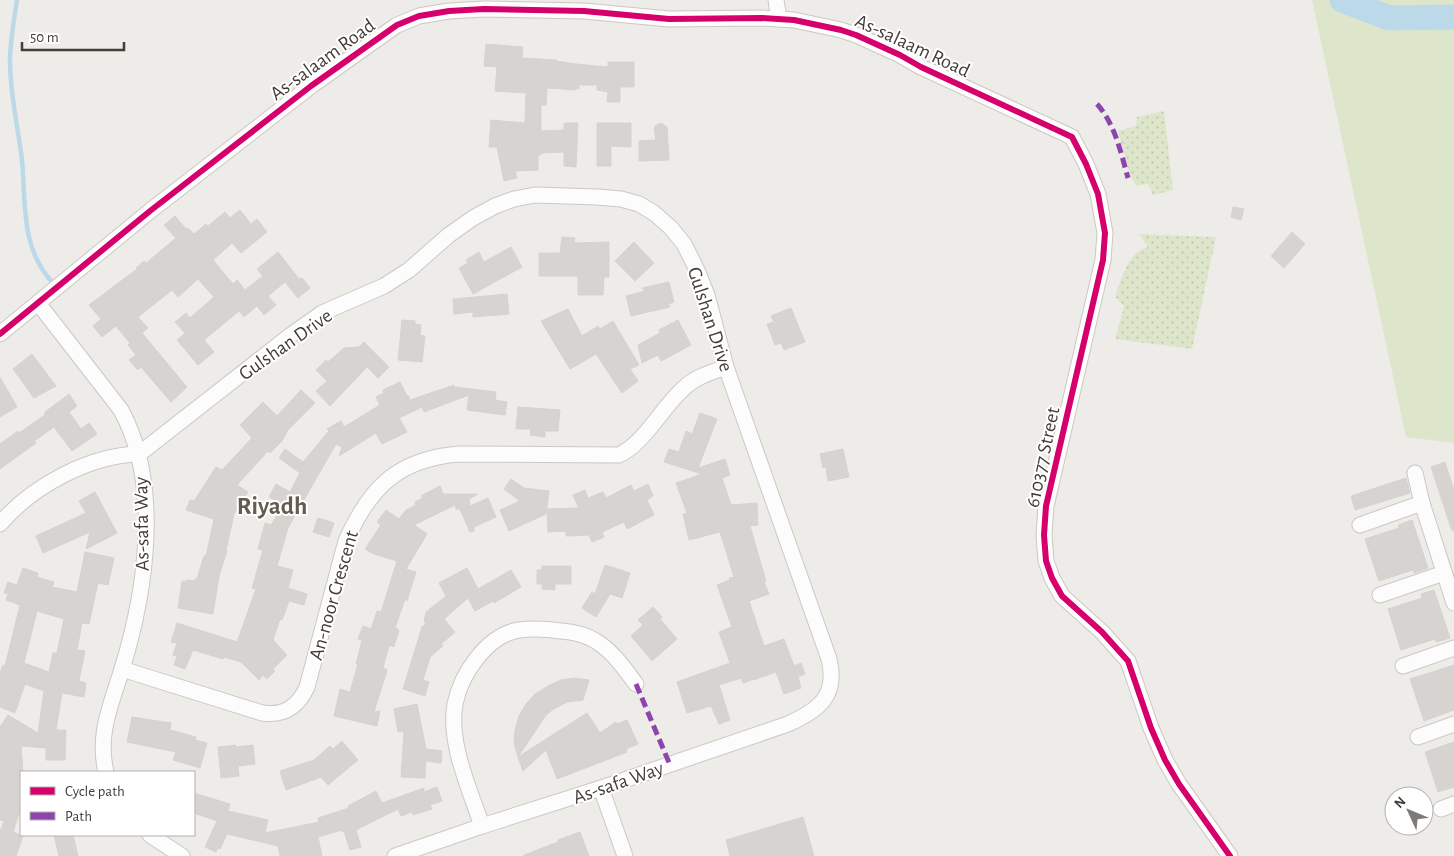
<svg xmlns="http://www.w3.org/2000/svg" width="1454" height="856" viewBox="0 0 1454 856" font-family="'Alegreya Sans',sans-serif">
  <defs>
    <pattern id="park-dots" width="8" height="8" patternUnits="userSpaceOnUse" patternTransform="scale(1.25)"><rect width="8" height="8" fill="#dde6cb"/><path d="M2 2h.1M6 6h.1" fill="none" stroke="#bfc6af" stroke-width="1.8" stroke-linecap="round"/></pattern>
  </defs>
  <rect width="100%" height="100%" fill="#eeece9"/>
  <polygon fill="#dde6cb" points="1312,0 1454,0 1454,443 1406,437"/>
  <g fill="url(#park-dots)">
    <polygon points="1164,111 1173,190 1153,195 1148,184 1136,186 1130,175 1118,131 1136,126 1137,117"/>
    <path d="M 1139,234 L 1216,237 L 1192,349 L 1115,339 L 1124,306 L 1115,297 C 1122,278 1127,253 1148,247 Z"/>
  </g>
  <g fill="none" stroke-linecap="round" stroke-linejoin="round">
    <path stroke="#bcd9e9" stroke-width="4.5" d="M 17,0 C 14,20 10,41 10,61 C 10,94 18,127 22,160 C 26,203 20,248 53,283"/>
    <polyline stroke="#bcd9e9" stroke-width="25" points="1342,0 1389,18 1454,17"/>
  </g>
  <g fill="#d6d3d0" stroke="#d6d3cf" fill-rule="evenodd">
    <polygon points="486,44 523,47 522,58 557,60 556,61 576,64 608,67 608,62 634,62 634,87 620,87 620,102 607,102 608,92 597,90 597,85 579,85 579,89 576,88 576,90 547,88 546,105 541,105 541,131 564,130 564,123 578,123 576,167 564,166 564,152 541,153 541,155 538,155 538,170 515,171 517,178 504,181 497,147 489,147 491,120 525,123 526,93 495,91 497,67 484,66"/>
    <polygon points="597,123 631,123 631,147 611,146 611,166 597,166"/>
    <polygon points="661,123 667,127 669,160 639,161 639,141 656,140 654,129 655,126"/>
    <polygon points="1233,207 1244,209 1241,220 1231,217"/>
    <polygon points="240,210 251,224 257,219 267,232 241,253 232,243 213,260 233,284 237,280 245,290 263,276 257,269 278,252 299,279 302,278 310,288 298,298 285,282 268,296 276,305 264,315 257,306 244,317 239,311 204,340 214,352 198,365 177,340 185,333 175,322 186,313 190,318 214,297 198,279 178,297 172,290 138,317 148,328 142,333 187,387 171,402 141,367 138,370 129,360 136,355 128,345 130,343 116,326 102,337 93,326 101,319 89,305 137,269 136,268 144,261 146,263 176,238 164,225 175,216 186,229 188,228 194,234 206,224 208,226 225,212 230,218"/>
    <polygon points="1292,232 1305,244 1284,268 1271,256"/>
    <polygon points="562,237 575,238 574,243 609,242 609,277 604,277 603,295 578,295 578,277 577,276 539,276 539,253 560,253"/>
    <polygon points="634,242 654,263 635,281 615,261"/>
    <polygon points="511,247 522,267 473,294 459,268 468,263 466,260 479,252 484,262"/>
    <polygon points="669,282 674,302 668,304 670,307 631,316 626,296 645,291 642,288"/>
    <polygon points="507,294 509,314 473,317 473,312 454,314 453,299"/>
    <polygon points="791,308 805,342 784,350 781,343 775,345 767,324 774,322 771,316"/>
    <polygon points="568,309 582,336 598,326 600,329 613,321 639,365 630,369 638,381 622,393 596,354 570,369 541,321"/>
    <polygon points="402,320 415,321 415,324 421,325 420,335 425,336 422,362 398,360"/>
    <polygon points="678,320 691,345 661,361 658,355 642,363 638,345 660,333 659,330"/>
    <polygon points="364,342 389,367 378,378 367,367 330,406 316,391 327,381 316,370 326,360 328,362 344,348 359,347"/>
    <polygon points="32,354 56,386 34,398 13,369"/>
    <polygon points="0,377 17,407 0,417"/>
    <polygon points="400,382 407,396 408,395 410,400 454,385 454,387 496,392 495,400 507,402 505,415 467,410 469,395 424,412 422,407 399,418 407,432 382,444 376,433 339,456 342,447 336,444 288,528 277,566 293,570 288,588 307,594 304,605 289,601 282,620 280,619 273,640 287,655 273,669 275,671 267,679 263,675 259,680 241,662 224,657 223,659 193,650 185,669 174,665 177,656 173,655 177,643 171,642 177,623 237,642 256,589 252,588 263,550 258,549 265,523 271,525 283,505 269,497 276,484 290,492 300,473 279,458 285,449 303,462 329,431 327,429 341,421 344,427 380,405 376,397 384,393 383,390"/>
    <polygon points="301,390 315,403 288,430 282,441 270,453 268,451 237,485 248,492 234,514 226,550 227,551 219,576 213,614 178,608 182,581 186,582 186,580 194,581 195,579 197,579 204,556 206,556 214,519 186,510 190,500 194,501 216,467 222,470 252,438 240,425 263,402 277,416"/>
    <polygon points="69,394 77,406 69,412 81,429 89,423 97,434 72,451 54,427 34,441 36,443 0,469 0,444 18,431 19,433 45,415 45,412"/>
    <polygon points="518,407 560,410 558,431 545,431 545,437 530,435 531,429 516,429"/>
    <polygon points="700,413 717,419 698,468 725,459 730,475 722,478 731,505 757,503 758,525 750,526 766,581 764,582 769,594 749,601 764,646 784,639 794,666 801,663 805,674 798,677 801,688 784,694 776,672 754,680 754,679 743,683 741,678 719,685 730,720 719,724 711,706 687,713 677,682 730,663 719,632 732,627 717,585 730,580 729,578 734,577 720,532 689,540 683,514 687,513 676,483 702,474 664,462 669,449 679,452 686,431 692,434"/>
    <polygon points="843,449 849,477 828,481 826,467 823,468 820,454"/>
    <polygon points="1445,462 1454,490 1454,530 1452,531 1431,467"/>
    <polygon points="1406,478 1410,493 1355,510 1351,496"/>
    <polygon points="511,479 524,488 549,491 546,514 509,531 500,510 520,501 504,489"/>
    <polygon points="648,484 653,496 647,500 654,515 627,529 624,522 602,532 604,537 592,542 589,535 566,536 566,531 548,532 547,509 579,508 573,495 585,490 588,498 603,492 606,498 631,485 634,491"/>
    <polygon points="440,486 443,494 478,494 469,499 470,506 488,498 496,517 474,527 474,531 470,532 460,509 456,509 455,505 414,525 427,534 406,569 416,572 407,601 405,599 395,628 399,630 394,647 389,645 383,668 387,670 374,712 380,711 377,726 334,716 340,689 350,692 358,664 356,664 362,640 358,639 363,626 371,629 377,611 381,612 397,561 374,554 365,549 381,525 377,522 386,510 399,519 406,510 416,505 415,502 423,498 421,496"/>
    <polygon points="95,492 117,533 86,549 90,532 43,553 36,536 86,513 79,501"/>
    <polygon points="318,518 334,523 329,537 313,532"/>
    <polygon points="1412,520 1428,568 1414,573 1413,570 1379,581 1365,539 1399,528 1398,525"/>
    <path d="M 85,552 L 114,558 L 108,585 L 98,583 L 89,624 L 82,623 L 77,650 L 85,651 L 79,681 L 86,683 L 84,697 L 62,693 L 56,730 L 66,730 L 65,760 L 46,760 L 46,748 L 21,746 L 23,772 L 21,772 L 21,807 L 13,832 L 23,836 L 16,856 L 0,856 L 0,832 L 4,821 L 0,820 L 0,727 L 8,715 L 38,733 L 44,691 L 25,684 L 15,713 L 0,707 L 0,673 L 3,665 L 5,666 L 20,605 L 6,600 L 8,594 L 4,593 L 8,582 L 17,585 L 23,568 L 38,573 L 37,577 L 54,582 L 52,587 L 77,592 ZM 37,611 L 64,619 L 57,653 L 53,653 L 49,672 L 24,663 Z"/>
    <polygon points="605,565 630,573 622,598 610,594 596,617 582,608 592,592 595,594"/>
    <polygon points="542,566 571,566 571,584 555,584 555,590 542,589 542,584 537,584 537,570 542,570"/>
    <polygon points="467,568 478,589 511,570 521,587 494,603 493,601 475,611 468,598 444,619 455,632 441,644 443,646 430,657 423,680 429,682 425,696 403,689 422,627 426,624 424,621 426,612 446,596 439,583"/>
    <polygon points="1434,590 1450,638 1436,642 1435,639 1401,650 1388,609 1422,598 1421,594"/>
    <polygon points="653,607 662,617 660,619 677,639 652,661 631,636 643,625 638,620"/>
    <polygon points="1454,665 1454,710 1424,721 1410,679"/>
    <polygon points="574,678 589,680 583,700 567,702 552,710 546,715 518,757 514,743 515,730 519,716 526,704 535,694 548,686 561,680"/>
    <polygon points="417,704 426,749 442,751 441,763 426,761 425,778 401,777 404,731 398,732 394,709"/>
    <polygon points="587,713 600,733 616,722 617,724 627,720 638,744 626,749 627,752 557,779 546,750 523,771 518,757"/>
    <polygon points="132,717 171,723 170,730 196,737 195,740 207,743 200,768 173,760 176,752 127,742"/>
    <polygon points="342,741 358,760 328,785 321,777 286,790 280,771 314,760 330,746 333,749"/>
    <polygon points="1454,742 1454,787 1438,792 1425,752"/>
    <polygon points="236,745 236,747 253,745 255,764 238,766 239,776 221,778 218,747"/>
    <polygon points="437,787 442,801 430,805 432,809 413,815 412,812 401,816 398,809 356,830 361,847 350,850 344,831 342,832 342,830 318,837 322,856 280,856 278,846 227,834 220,849 218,848 216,852 205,847 217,821 194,813 194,793 230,804 228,811 268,820 265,833 319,822 318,818 349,808 348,806 376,791 382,803 424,788 424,792"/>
    <polygon points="803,817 814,856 730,856 726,840"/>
    <polygon points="580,832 589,856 524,856 524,855 558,842 558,840"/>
    <polygon points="54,835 73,835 78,856 59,856"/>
  </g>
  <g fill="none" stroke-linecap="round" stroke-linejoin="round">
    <defs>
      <g id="minor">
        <polyline points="776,0 779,19"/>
        <path d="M 38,303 L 121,410 C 162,485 146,591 122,669 C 111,705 97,734 106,772"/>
        <polyline points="0,334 150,211 311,86 397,25 419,16 449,11 484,9 584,11 669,19 762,18 794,20 841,30 856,35 900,55 921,67 1072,137 1086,164 1098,194 1105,233 1103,260 1046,506 1044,535 1046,561 1052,578 1062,596 1102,632 1128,661 1151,728 1165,760 1179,784 1230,856"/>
        <polyline points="1415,473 1422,503 1454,603"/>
        <path d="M 0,524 C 32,486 90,455 139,454 L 291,335 L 322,313 L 384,286 L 409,270 L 449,235 L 473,218 L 495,206 L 514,199 L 535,195 L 597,197 L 621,199 L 639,204 L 654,213 L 671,228 L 684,244 L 697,270 L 707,295 L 726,367 L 829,659 C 838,696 819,710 788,724 L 601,788 L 482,826 L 395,856"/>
        <polyline points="1360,525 1422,503"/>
        <polyline points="1380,595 1444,573"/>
        <polyline points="1403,666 1454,648"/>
        <path d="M 122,669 L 262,713 C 284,716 298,707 307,687 L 346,541 C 370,487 398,459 459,454 L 619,455 C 645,443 662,407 684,388 C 695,377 712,372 726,367"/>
        <polyline points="1418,737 1454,724"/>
        <polyline points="601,788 625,856"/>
        <polyline points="1441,809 1454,804"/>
        <path d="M 482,826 C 470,790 448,743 455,704 C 461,674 487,635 519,630 C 533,628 548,629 561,631 C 573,632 584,634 594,640 C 612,650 624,668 636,684"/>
        <polyline points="150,835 182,856"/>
      </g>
    </defs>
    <use href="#minor" stroke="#cbc8c5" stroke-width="17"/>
    <use href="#minor" stroke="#fcfcfc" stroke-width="15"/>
    <g stroke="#8e44ad" stroke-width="5" stroke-dasharray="10 5" stroke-linecap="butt">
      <path d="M 1097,104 C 1115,124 1121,153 1128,178"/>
      <polyline points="636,684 670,765"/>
    </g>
    <defs>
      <polyline id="cycleway" points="0,334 150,211 311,86 397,25 419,16 449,11 484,9 584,11 669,19 762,18 794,20 841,30 856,35 900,55 921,67 1072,137 1086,164 1098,194 1105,233 1103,260 1046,506 1044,535 1046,561 1052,578 1062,596 1102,632 1128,661 1151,728 1165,760 1179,784 1230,856"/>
    </defs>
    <use href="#cycleway" stroke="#fff" stroke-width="9"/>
    <use href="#cycleway" stroke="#d6006c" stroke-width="6"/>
  </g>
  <g text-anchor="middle" stroke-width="4" stroke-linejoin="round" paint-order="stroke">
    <g font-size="20" fill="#433d36" stroke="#fff">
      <text transform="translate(913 45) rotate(25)" y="7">As-salaam Road</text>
      <text transform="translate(322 59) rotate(-36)" y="7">As-salaam Road</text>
      <text transform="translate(711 319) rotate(72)" y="7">Gulshan Drive</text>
      <text transform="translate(285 344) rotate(-35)" y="7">Gulshan Drive</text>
      <text transform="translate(1042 457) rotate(-78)" y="7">610377 Street</text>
      <text transform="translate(141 524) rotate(-91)" y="7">As-safa Way</text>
      <text transform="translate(333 595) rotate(-74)" y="7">An-noor Crescent</text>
      <text transform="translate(618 782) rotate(-19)" y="7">As-safa Way</text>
    </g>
    <g font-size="25" font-weight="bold" fill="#655b4e" stroke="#fff">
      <text x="272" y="514">Riyadh</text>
    </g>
  </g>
  <rect x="20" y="771" width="175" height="65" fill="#ffffff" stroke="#b4b1af"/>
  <rect x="30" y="787" width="25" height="8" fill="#d6006c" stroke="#b4b1af"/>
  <text x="65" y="796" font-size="15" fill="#433d36">Cycle path</text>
  <rect x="30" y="812" width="25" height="8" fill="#8e44ad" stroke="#b4b1af"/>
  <text x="65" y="821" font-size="15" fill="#433d36">Path</text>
  <g transform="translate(1409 811) rotate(314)"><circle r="24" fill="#ffffff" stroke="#b4b1af"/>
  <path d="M0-4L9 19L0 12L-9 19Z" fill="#7f7a75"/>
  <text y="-8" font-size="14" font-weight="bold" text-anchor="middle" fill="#433d36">N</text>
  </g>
  <path d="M22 42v8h102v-8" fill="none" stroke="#433d36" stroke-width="2.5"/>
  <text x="30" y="42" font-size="15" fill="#433d36" stroke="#ffffff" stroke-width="4" paint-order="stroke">50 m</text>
</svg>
